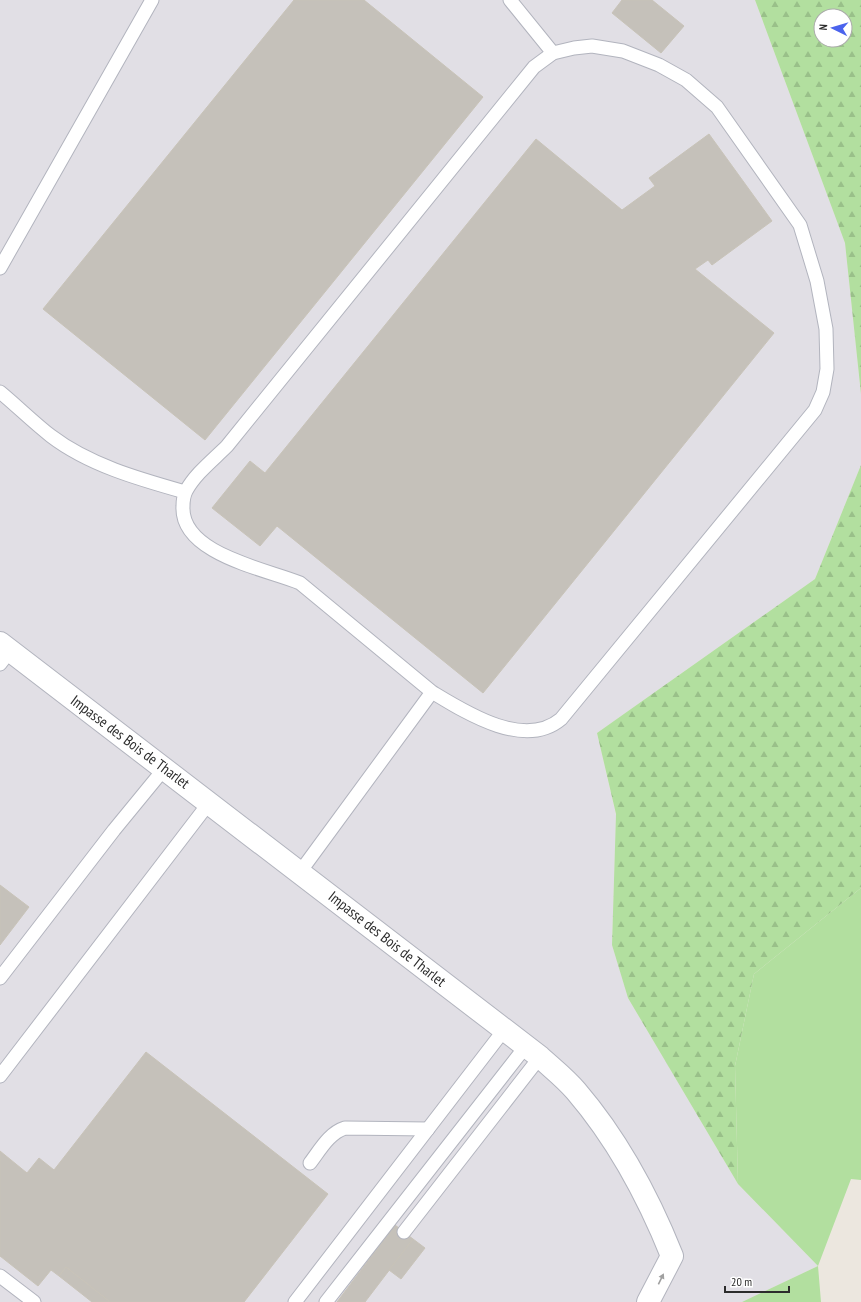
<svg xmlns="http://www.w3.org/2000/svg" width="861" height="1302" viewBox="0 0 861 1302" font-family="'PT Sans Narrow',sans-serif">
  <defs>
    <pattern id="forest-firs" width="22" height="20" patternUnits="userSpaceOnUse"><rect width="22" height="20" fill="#b2df9f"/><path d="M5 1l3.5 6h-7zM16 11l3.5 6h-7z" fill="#99c089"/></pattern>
  </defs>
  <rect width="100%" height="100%" fill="#ece7df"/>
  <polygon fill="#e1dfe5" points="0,0 755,0 845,243 861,394 861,465 815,579 597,733 616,815 612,945 628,998 738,1184 818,1266 742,1302 0,1302"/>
  <polygon fill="#b2df9f" points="861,888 861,1180 851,1179 818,1266 821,1302 742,1302 818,1266 738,1184 735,1066 754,974"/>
  <g fill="url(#forest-firs)" fill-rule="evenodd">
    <path d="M 755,0 L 861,0 L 861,394 L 845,243 ZM 821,16 L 845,16 L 845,40 L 821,40 Z"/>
    <polygon points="861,465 861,888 754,974 735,1066 738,1184 628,998 612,945 616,814 597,733 815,579"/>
  </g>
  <g fill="#c5c1ba" stroke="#c8c3b8">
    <polygon points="294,0 364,0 483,97 205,440 43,309"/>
    <polygon points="622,0 652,0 684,26 661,53 612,13"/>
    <polygon points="709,134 772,221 712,265 708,260 695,269 774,333 483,693 277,526 260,546 212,508 250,461 265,473 536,139 622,210 655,186 649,178"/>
    <polygon points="0,885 29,907 0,945"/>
    <polygon points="146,1052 328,1194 244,1302 108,1302 109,1301 66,1267 59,1276 51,1270 38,1286 0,1256 0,1151 27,1173 39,1158 54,1170"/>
    <polygon points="395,1225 413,1239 365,1302 337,1302"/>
    <polygon points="413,1239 425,1248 401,1279 389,1270"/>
    <polygon points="66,1267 109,1301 108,1302 92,1302 59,1276"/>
  </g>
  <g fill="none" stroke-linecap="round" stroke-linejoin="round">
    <defs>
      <g id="service">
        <polyline points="510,0 553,53"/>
        <polyline points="0,268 152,0"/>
        <path d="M 0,392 C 17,406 33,422 51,436 C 89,465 139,479 185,492"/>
        <polyline points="0,664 10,651"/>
        <path d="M 300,872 L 432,692 C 465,712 524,750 561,719 L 815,410 L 823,392 L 827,369 L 826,329 L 817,281 L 800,225 L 717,107 L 686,80 L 659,65 L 623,51 L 592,46 L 574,48 L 553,53 L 534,67 L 227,446 C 213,460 195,474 186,491 C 184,495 183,501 183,506 C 180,554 266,569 300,583 L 432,692"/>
        <polyline points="0,978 114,830 164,769"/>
        <polyline points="0,1076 209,803"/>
        <path d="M 310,1163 C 320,1150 329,1133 345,1128 L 428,1129"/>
        <polyline points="404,1232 540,1057"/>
        <polyline points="0,1276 34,1302"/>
        <polyline points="295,1302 504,1030"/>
        <polyline points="326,1302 526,1046"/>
      </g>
      <path id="minor" d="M 0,643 L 540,1057 C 552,1068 565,1078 576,1091 C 618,1140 648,1196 672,1256 L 648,1302"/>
    </defs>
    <use href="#service" stroke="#b2b4be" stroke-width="15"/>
    <use href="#minor" stroke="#b2b4be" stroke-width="24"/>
    <use href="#service" stroke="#fff" stroke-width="13"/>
    <use href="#minor" stroke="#fff" stroke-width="22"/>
  </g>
  <defs><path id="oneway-solid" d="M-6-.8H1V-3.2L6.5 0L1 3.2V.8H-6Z"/></defs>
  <use fill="#a0a0a0" href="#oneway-solid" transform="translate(661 1279) rotate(-64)"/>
  <g text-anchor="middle" stroke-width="3" stroke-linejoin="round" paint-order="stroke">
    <g font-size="15" fill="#2c2c2c" stroke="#fff">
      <text transform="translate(130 742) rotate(37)" y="5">Impasse des Bois de Tharlet</text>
      <text transform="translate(387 939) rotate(38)" y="5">Impasse des Bois de Tharlet</text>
    </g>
  </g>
  <g transform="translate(833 28) rotate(275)"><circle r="19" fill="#ffffff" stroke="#ababab"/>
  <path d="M0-3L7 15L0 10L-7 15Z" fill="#4b63ed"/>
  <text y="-6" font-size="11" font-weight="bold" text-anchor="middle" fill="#2c2c2c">N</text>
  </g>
  <path d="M725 1286v6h64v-6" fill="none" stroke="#2c2c2c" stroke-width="2"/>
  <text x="731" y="1286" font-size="12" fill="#2c2c2c" stroke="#ffffff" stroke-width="3" paint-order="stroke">20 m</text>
</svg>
